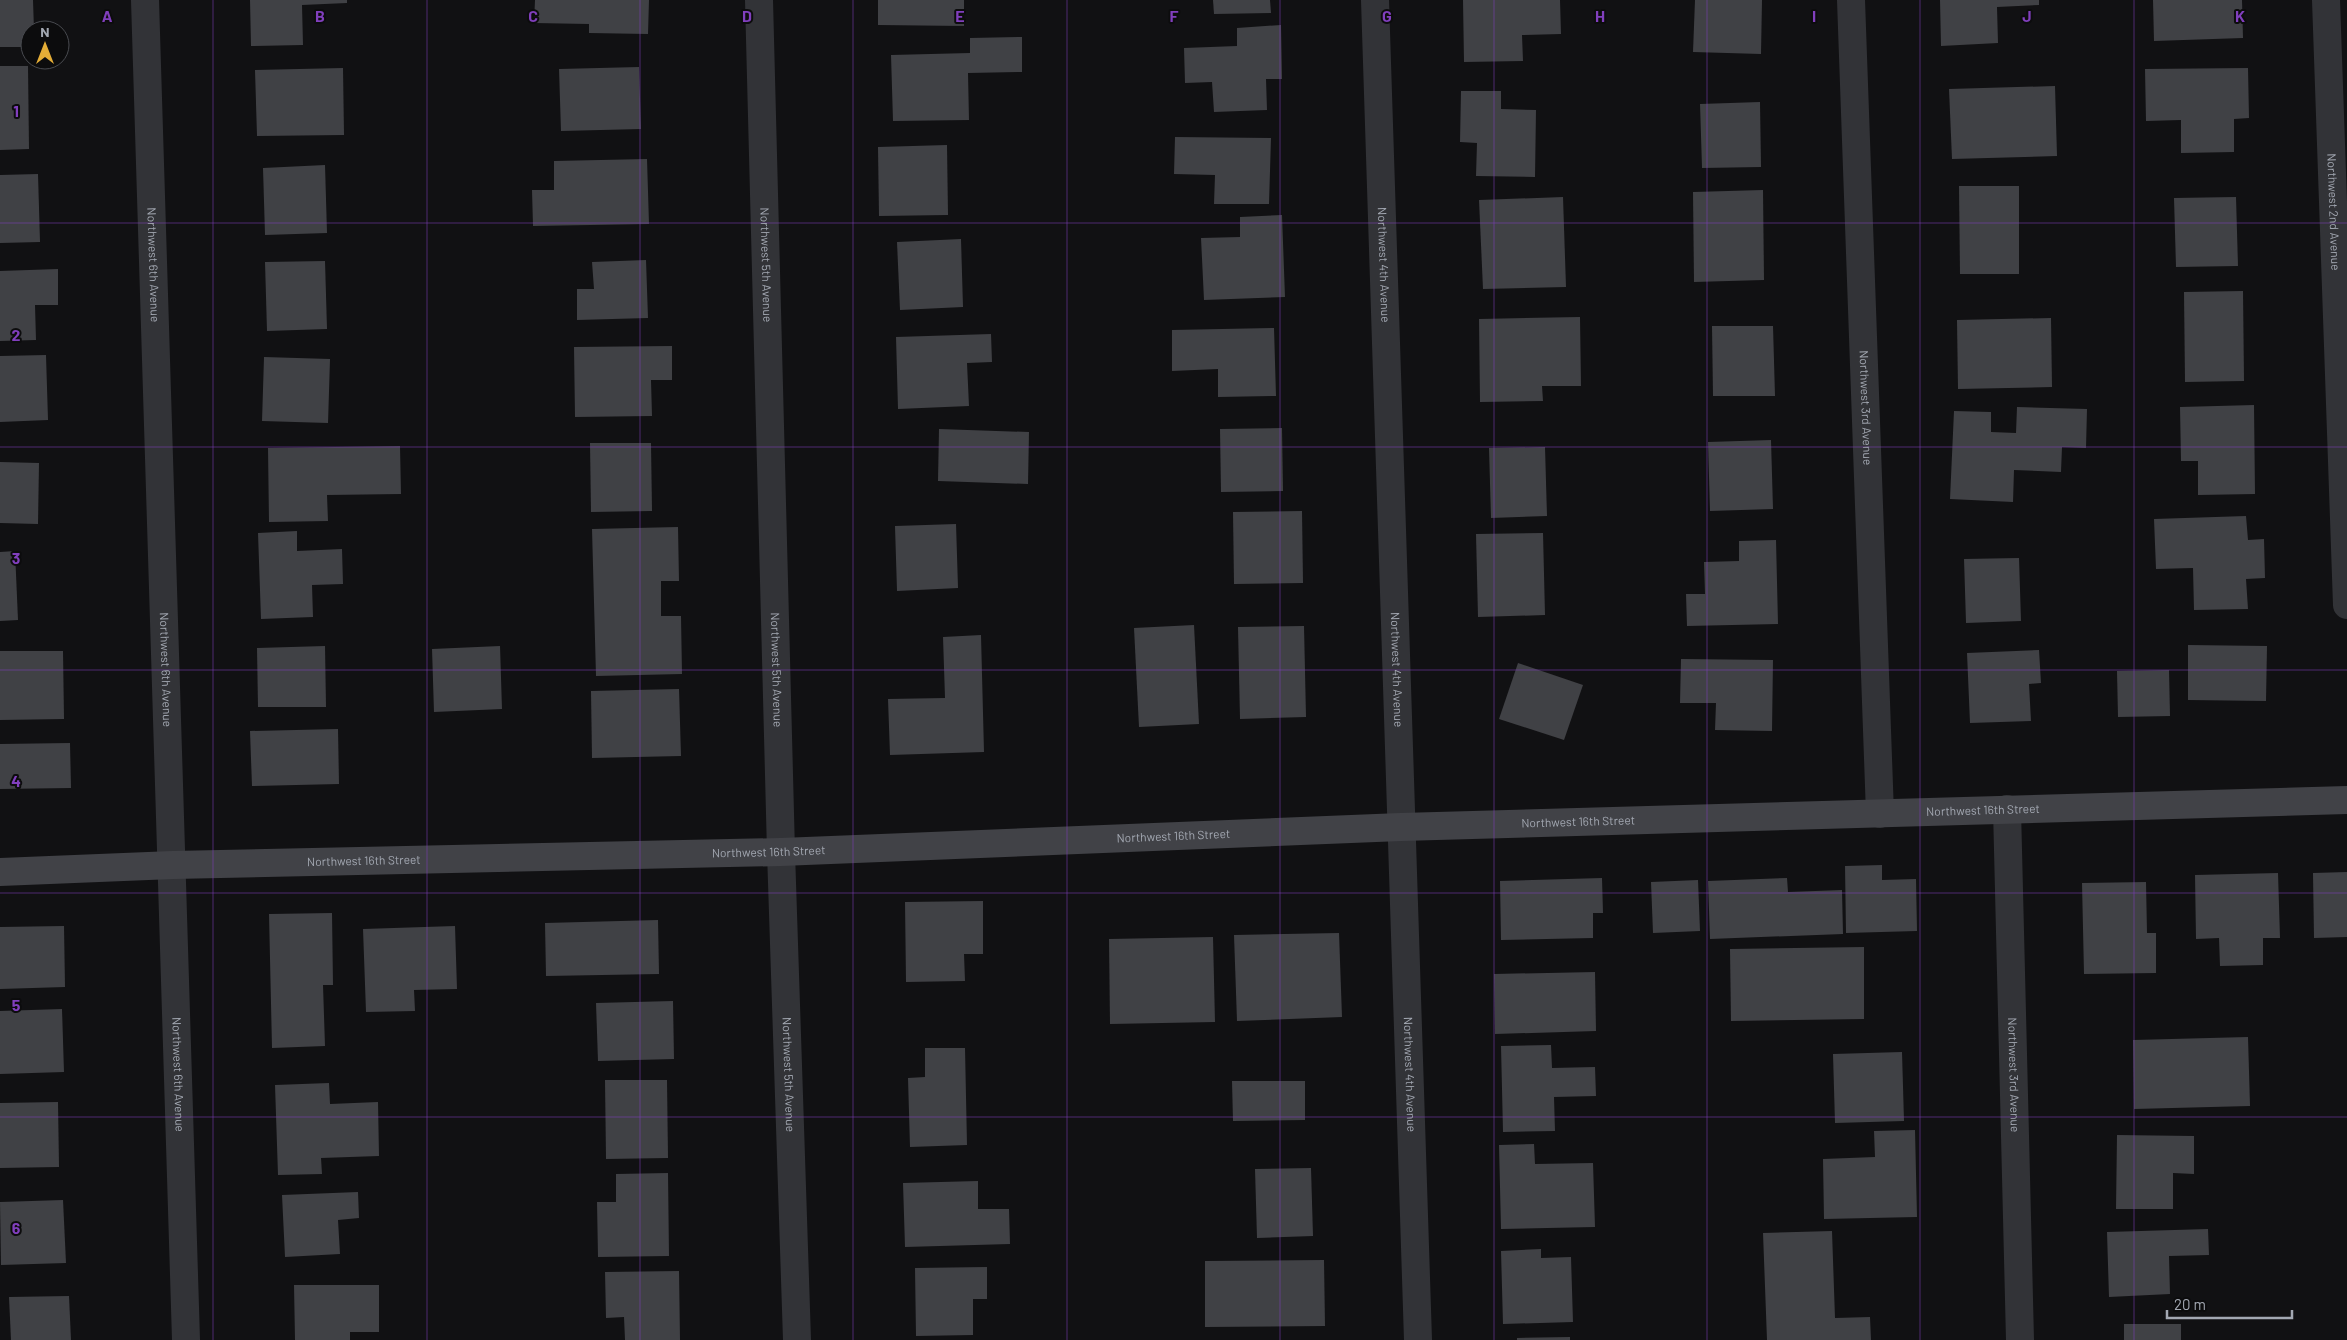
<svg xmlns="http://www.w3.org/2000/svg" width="2347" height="1340" font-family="Barlow,sans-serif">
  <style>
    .building { fill: #404145 }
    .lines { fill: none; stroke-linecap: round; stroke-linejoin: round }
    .street { stroke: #323337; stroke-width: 28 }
    .secondary { stroke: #414247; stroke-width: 28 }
    .grid { fill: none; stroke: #813fbd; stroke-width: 1; stroke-opacity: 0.55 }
    .labels { text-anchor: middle; stroke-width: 4; stroke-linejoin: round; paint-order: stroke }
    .street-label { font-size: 12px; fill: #a3a8b2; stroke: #0c0c0d }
    .grid-label { font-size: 16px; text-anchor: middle; font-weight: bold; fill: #813fbd; stroke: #0c0c0d; stroke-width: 4; stroke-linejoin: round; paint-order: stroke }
  </style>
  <rect width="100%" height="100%" fill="#111113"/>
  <g class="building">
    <polygon points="0,0 33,0 34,30 30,30 30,47 0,47"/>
    <polygon points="250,0 347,0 347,3 302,5 303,45 251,46"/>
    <polygon points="535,0 649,0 648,34 589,33 589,24 534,23"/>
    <polygon points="878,0 964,0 964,26 878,25"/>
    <polygon points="1213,0 1270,0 1271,13 1214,14"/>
    <polygon points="1463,0 1560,0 1561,34 1522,35 1523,61 1464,62"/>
    <polygon points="1695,0 1762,0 1761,54 1693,52"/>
    <polygon points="1940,0 2039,0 2039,5 1997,7 1998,43 1941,46"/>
    <polygon points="2153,0 2242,0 2243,38 2154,41"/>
    <polygon points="1281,25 1282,79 1266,79 1267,110 1214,112 1212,82 1185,83 1184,48 1237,46 1237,28"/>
    <polygon points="1022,37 1022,72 968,73 969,120 893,121 891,55 970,53 970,38"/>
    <polygon points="0,66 28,66 29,149 0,150"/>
    <polygon points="639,67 641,129 561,131 559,69"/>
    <polygon points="343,68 344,135 257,136 255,70"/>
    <polygon points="2248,68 2249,118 2234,119 2234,152 2181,153 2181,120 2146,121 2145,69"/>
    <polygon points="2055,86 2057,156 1952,159 1949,89"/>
    <polygon points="1461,91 1501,91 1501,109 1536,110 1535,177 1476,176 1477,143 1460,142"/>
    <polygon points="1760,102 1761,167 1702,168 1700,104"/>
    <polygon points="1175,137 1271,138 1269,204 1214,204 1215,175 1174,174"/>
    <polygon points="947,145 948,215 879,216 878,147"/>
    <polygon points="647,159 649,224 533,226 532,190 554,190 554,161"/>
    <polygon points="325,165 327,233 265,235 263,168"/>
    <polygon points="38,174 40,242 0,243 0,175"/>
    <polygon points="1959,186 2019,186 2019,274 1960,274"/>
    <polygon points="1763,190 1764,280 1694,282 1693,192"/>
    <polygon points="1563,197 1566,287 1483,289 1479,200"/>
    <polygon points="2236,197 2238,266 2176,267 2174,198"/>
    <polygon points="1282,215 1285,297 1204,300 1201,238 1240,237 1240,217"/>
    <polygon points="961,239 963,307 900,310 897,242"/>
    <polygon points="646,260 648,318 577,320 577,289 594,289 592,262"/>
    <polygon points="325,261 327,329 267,331 265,262"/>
    <polygon points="58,269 58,305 35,305 36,340 0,341 0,271"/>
    <polygon points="2243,291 2244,381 2185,382 2184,292"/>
    <polygon points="1580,317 1581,386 1542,386 1543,401 1480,402 1479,319"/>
    <polygon points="2051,318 2052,387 1958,389 1957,320"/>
    <polygon points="1712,326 1773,326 1775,396 1713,396"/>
    <polygon points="1274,328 1276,396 1218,397 1218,369 1172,371 1172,330"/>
    <polygon points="991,334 992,362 967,363 969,406 898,409 896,337"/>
    <polygon points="672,346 672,380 651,380 652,416 575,417 574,347"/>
    <polygon points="46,355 48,420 0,422 0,356"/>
    <polygon points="264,357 330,359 328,423 262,421"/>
    <polygon points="2254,405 2255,494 2198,495 2198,461 2181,461 2180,407"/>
    <polygon points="2017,407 2087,409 2086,448 2062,447 2061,472 2014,470 2013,502 1950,499 1954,411 1991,412 1991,432 2016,433"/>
    <polygon points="1282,428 1283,491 1221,492 1220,429"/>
    <polygon points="939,429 1029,432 1028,484 938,481"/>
    <polygon points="1771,440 1773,509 1710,511 1708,442"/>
    <polygon points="590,443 651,443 652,511 591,512"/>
    <polygon points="400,446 401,494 327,495 328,521 269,522 268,448"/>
    <polygon points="1545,447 1547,516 1491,518 1489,448"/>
    <polygon points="0,462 39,463 38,524 0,523"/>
    <polygon points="1302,511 1303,583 1234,584 1233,512"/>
    <polygon points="2246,516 2248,540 2264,539 2265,578 2246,579 2248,609 2194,610 2193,568 2156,569 2154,519"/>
    <polygon points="956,524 958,588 897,591 895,526"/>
    <polygon points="678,527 679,581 661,581 661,616 681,616 682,674 596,676 592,529"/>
    <polygon points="297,531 297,551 342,549 343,584 312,585 313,617 261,619 258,533"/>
    <polygon points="1543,533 1545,615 1478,617 1476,534"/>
    <polygon points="1776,540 1778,624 1687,626 1686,594 1705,594 1704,562 1739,561 1739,541"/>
    <polygon points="15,551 18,620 0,621 0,552"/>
    <polygon points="2019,558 2021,621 1966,623 1964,559"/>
    <polygon points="1194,625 1199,724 1139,727 1134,628"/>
    <polygon points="1304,626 1306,717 1240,719 1238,627"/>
    <polygon points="981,635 984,752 890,755 888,699 945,698 943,637"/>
    <polygon points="2188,645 2267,646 2266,701 2188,700"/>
    <polygon points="325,646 326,707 258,707 257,648"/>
    <polygon points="500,646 502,709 434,712 432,649"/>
    <polygon points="2039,650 2041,683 2029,684 2031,721 1970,723 1967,653"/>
    <polygon points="0,651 63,651 64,719 0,720"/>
    <polygon points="1681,659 1773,660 1772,731 1715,730 1716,703 1680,703"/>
    <polygon points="1518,663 1583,685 1564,740 1499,719"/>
    <polygon points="2169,670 2170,716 2118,717 2117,671"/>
    <polygon points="679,689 681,756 592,758 591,691"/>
    <polygon points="338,729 339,784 252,786 250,731"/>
    <polygon points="70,743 71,788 0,789 0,744"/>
    <polygon points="1882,865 1882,880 1916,879 1917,931 1846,933 1845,866"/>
    <polygon points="2347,872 2347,937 2314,938 2313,873"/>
    <polygon points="2278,873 2280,938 2263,938 2263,965 2220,966 2219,938 2196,939 2195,875"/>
    <polygon points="1602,878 1603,913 1593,913 1593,938 1501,940 1500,881"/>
    <polygon points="1787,878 1788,892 1842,890 1843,934 1710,939 1708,881"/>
    <polygon points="1698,880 1700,931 1653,933 1651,882"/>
    <polygon points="2146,882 2147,933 2156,933 2156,973 2084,974 2082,883"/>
    <polygon points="983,901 983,954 964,954 965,981 906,982 905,902"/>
    <polygon points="332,913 333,985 323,985 325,1046 272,1048 269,914"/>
    <polygon points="658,920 659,974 546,976 545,923"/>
    <polygon points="64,926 65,987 0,989 0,927"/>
    <polygon points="455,926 457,989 414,990 415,1011 366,1012 363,929"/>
    <polygon points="1339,933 1342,1017 1237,1021 1234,935"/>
    <polygon points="1213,937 1215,1022 1110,1024 1109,939"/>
    <polygon points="1864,947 1864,1019 1731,1021 1730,949"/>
    <polygon points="1595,972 1596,1031 1495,1034 1494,974"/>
    <polygon points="673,1001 674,1059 598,1061 596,1003"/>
    <polygon points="62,1009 64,1072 0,1074 0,1011"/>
    <polygon points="2248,1037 2250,1106 2134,1109 2133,1040"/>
    <polygon points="1551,1045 1552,1068 1595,1067 1596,1096 1554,1097 1555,1131 1503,1132 1501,1046"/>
    <polygon points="925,1048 965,1048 967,1145 910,1147 908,1078 925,1077"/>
    <polygon points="1902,1052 1904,1121 1835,1123 1833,1054"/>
    <polygon points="605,1080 667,1080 668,1158 606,1159"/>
    <polygon points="1232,1081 1305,1081 1305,1120 1233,1121"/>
    <polygon points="329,1083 330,1104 378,1102 379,1156 321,1158 322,1174 278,1175 275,1085"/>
    <polygon points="58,1102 59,1167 0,1168 0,1103"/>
    <polygon points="1915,1130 1917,1217 1824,1219 1823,1159 1875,1157 1874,1131"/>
    <polygon points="2117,1135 2194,1136 2194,1174 2173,1173 2173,1209 2116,1209"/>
    <polygon points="1534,1144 1535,1164 1593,1163 1595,1227 1501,1229 1499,1145"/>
    <polygon points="1311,1168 1313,1236 1257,1238 1255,1169"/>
    <polygon points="668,1173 669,1256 598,1257 597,1202 616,1202 616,1174"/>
    <polygon points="978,1181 978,1209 1009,1209 1010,1244 905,1247 903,1183"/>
    <polygon points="358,1192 359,1218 338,1220 340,1254 285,1257 282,1195"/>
    <polygon points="63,1200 66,1263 1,1265 0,1202"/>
    <polygon points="2208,1229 2209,1255 2169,1256 2170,1294 2109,1297 2107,1232"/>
    <polygon points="1832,1231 1835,1318 1870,1317 1871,1340 1767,1340 1763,1233"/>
    <polygon points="1541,1249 1541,1258 1571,1257 1573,1322 1503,1324 1501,1251"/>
    <polygon points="1324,1260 1325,1326 1205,1327 1205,1261"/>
    <polygon points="987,1267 987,1299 973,1299 973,1335 916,1336 915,1268"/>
    <polygon points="679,1271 680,1340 625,1340 624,1317 606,1318 605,1272"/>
    <polygon points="294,1285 379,1285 379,1332 350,1332 350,1340 295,1340"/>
    <polygon points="69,1296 71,1340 11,1340 9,1297"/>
    <rect x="2124" y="1324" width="57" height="16"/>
    <polygon points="1570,1337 1570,1340 1517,1340 1517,1338"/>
  </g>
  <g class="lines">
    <g class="street">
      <path id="s1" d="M145,0l41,1340"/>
      <path id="s2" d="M759,0l22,852 16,488"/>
      <path id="s3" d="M1375,0l43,1340"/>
      <path id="s4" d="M1851,0l29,814"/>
      <path id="s5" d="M2326,0l21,605"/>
      <path id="s6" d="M2007,809l13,531"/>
    </g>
    <path class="secondary" id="s7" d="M0,872l173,-7 608,-13 620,-25 946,-27"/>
  </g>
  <path class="grid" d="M213,0v1340M427,0v1340M640,0v1340M853,0v1340M1067,0v1340M1280,0v1340M1494,0v1340M1707,0v1340M1920,0v1340M2134,0v1340M0,223h2347M0,447h2347M0,670h2347M0,893h2347M0,1117h2347"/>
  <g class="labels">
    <g class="street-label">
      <text dy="4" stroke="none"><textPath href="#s5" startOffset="212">Northwest 2nd Avenue</textPath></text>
      <text dy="4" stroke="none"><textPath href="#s1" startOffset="265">Northwest 6th Avenue</textPath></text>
      <text dy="4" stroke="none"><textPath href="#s2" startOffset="265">Northwest 5th Avenue</textPath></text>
      <text dy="4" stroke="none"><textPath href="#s3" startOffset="265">Northwest 4th Avenue</textPath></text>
      <text dy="4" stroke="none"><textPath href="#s4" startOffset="408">Northwest 3rd Avenue</textPath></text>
      <text dy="4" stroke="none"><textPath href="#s1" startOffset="670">Northwest 6th Avenue</textPath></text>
      <text dy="4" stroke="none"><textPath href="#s2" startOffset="670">Northwest 5th Avenue</textPath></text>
      <text dy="4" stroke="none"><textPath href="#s3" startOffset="670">Northwest 4th Avenue</textPath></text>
      <text dy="4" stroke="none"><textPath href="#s7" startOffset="1984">Northwest 16th Street</textPath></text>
      <text dy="4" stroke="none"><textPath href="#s7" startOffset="1579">Northwest 16th Street</textPath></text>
      <text dy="4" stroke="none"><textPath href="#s7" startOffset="1174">Northwest 16th Street</textPath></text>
      <text dy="4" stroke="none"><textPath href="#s7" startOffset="769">Northwest 16th Street</textPath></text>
      <text dy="4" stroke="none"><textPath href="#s7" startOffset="364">Northwest 16th Street</textPath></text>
      <text dy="4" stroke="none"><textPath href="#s1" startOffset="1075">Northwest 6th Avenue</textPath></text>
      <text dy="4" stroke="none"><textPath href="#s2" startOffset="1075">Northwest 5th Avenue</textPath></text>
      <text dy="4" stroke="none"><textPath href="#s3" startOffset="1075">Northwest 4th Avenue</textPath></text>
      <text dy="4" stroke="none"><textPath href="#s6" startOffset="266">Northwest 3rd Avenue</textPath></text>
    </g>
  </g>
  <g class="grid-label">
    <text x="107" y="22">A</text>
    <text x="320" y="22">B</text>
    <text x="533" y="22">C</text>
    <text x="747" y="22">D</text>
    <text x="960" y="22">E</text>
    <text x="1174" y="22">F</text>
    <text x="1387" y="22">G</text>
    <text x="1600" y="22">H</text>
    <text x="1814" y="22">I</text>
    <text x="2027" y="22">J</text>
    <text x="2240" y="22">K</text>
    <text x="16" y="117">1</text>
    <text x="16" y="341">2</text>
    <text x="16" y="564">3</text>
    <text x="16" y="787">4</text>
    <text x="16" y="1011">5</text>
    <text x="16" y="1234">6</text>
  </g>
  <g transform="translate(45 45)"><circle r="24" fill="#0c0c0d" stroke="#484a4f"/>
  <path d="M0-4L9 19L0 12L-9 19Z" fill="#e4ad37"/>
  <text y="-8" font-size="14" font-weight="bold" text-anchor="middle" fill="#a3a8b2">N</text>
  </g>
  <path d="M2167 1310v8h125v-8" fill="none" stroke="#a3a8b2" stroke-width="2.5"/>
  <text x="2174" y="1310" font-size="15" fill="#a3a8b2" stroke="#0c0c0d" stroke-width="4" paint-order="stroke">20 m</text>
</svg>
